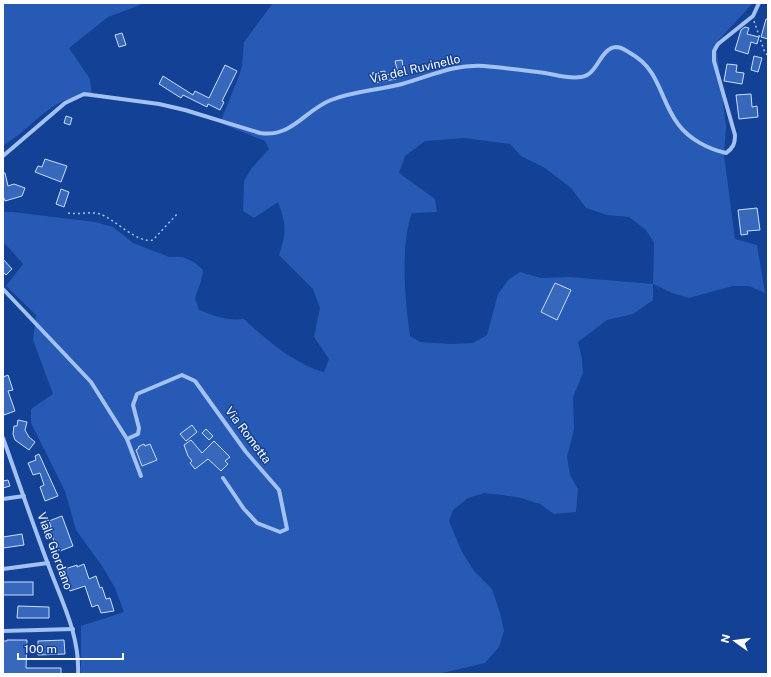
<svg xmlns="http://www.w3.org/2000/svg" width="771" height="677" font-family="'Public Sans',sans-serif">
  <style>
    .green { fill: #265ab4; fill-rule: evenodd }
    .building { fill: #3768bc; stroke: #cbddfd }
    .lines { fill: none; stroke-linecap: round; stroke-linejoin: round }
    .path { stroke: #a3c1f2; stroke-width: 1.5; stroke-dasharray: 2 3; stroke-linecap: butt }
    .minor { stroke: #a3c1f2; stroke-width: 4 }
    .labels { text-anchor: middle; stroke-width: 3; stroke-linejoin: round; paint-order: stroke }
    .street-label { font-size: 12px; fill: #fff; stroke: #134195 }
  </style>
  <rect width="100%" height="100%" fill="#134195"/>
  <g class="green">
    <path d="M3,3h137v2l-32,12 -39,31 21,31 2,18c-30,-2 -43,12 -64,30 -8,7 -17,13 -25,19z"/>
    <path d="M273,3h480l-37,40 10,84 -2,28 11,84 22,6 8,48 -16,-7h-16l-44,12 -17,-5 -19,-9v16l-20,14 -26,6 -29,22 4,17 1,14 -10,24 1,32 -7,28 3,18 8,14 -2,23 -22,2 -14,-10 -19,-6 -18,-3 -19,-2 -16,5 -15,12 -4,11 13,31 12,19 18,18 8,24 4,18 -5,16 -14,16 -47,11h-357v-48l43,-14 -9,-24 -13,-22 -26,-36 -11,-39 -34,-68v-14l22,-15 -20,-54 3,-25 -30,-29 17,-22 -14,-16 -6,-6v-30h10l82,10 18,5 20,16 36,14h13l12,5 9,8 -2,11 -6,17 4,12c16,6 28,11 45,9 21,20 52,46 80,53l5,-13 -15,-22 6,-29 -7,-19 -34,-34c8,-23 7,-31 -1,-53l-24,16 -11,-7 1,-30 7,-12 18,-20 -4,-8 -45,-18 19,-47 3,-11 2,-23zM464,138l46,6 11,12 24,12 26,20 15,20 21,7 22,2 17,13 8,13 -1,41 -83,-7 -29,1 -21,-6 -11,7 -11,15 -11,41 -14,8 -22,1 -31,-2 -10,-6c-5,-36 -10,-90 2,-123l25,-1 -2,-13 -36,-26 6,-17 20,-15z"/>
  </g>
  <g class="building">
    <polygon points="766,19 768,19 768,39 761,37"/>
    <polygon points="745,27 749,28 747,34 759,37 757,44 751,42 748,54 735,50 741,30"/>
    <polygon points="122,33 126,45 119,47 115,35"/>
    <polygon points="754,56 762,58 758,72 751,70"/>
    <polygon points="402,60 404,72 398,73 395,61"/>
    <polygon points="727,64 737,65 736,72 744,73 742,84 724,81"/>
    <polygon points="225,65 237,71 222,101 224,102 220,110 208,104 207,107 183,95 181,98 159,84 163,76 193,95 195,91 209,98"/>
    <polygon points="385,71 385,75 395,73 396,79 374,83 372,73"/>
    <polygon points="751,94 752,107 757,106 758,117 739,119 736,95"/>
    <polygon points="66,116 72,118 70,125 64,123"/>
    <polygon points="45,159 67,166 61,182 35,172 38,166 42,167"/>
    <polygon points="3,173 5,173 8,186 14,184 25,188 22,196 5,201 3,196"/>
    <polygon points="61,189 69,192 64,207 56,204"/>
    <polygon points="757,208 760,230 747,231 748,234 741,235 738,210"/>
    <polygon points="3,259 12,269 6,275 3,272"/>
    <polygon points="555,283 571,290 557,320 541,312"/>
    <polygon points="8,375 13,390 8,391 15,411 4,415 3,411 3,377"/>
    <polygon points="18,420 27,422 25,430 29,437 35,442 29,450 15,440 13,434 14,426 17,426"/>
    <polygon points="192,425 197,432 186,441 180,434"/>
    <polygon points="206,429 213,436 209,440 202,433"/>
    <polygon points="191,440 202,453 214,441 230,457 225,461 228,464 221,471 208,459 195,469 190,463 192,461 188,456 184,445"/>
    <polygon points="144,444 145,446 150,444 157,460 142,466 136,450 139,448 138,447"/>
    <polygon points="39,454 58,496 45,501 40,487 44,485 40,473 33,475 28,463 36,460 35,456"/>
    <polygon points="8,480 10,486 3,488 3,481"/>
    <polygon points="62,516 73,546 60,551 57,544 55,544 49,528 51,527 49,521"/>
    <polygon points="22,534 24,545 3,548 3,537"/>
    <polygon points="84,564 89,579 96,576 100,588 102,587 106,599 110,598 114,611 101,613 98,605 92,607 85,586 70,591 62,570 77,565 77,567"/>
    <rect x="3" y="582" width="30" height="13"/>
    <polygon points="18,606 49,607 49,618 17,618"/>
    <polygon points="7,640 27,640 26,668 61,668 61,674 3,674 3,641 7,641"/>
    <polygon points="64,640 65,654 38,655 38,641"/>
  </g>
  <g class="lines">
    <g class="path">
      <polyline points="754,21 765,53 768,55"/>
      <path d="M68,213c11,2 22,-2 32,1 15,5 37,30 53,26l25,-27"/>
    </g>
    <g class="minor">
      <path d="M3,156l62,-53 19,-9 75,10 26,6 75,23c32,5 45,-23 71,-33 23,-9 48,-10 71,-16 29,-8 51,-20 82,-18 20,2 41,4 61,7 12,2 23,6 36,4 17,-2 19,-29 35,-30 6,0 9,3 14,6 31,17 29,46 48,71 11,15 30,25 48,29 7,-5 9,-9 9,-18l-21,-74v-10l4,-7 35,-28 6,-13"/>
      <polyline points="3,289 91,382 127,439 141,476"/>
      <path d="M3,438c15,42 29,84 45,126 13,36 32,71 30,110"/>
      <polyline points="127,439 138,434 139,428 133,405 137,394 182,375 195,381 246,452 279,490 287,529 280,532 257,523 244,509 223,478"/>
      <polyline points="3,499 24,496"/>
      <polyline points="3,569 48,563"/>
      <polyline points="3,631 73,629"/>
    </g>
  </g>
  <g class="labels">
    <g class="street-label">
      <text transform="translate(415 69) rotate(-13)" y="4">Via del Ruvinello</text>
      <text transform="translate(248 435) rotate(53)" y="4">Via Rometta</text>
      <text transform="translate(55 551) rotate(70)" y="4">Viale Giordano</text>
    </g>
  </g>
  <rect width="771" height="677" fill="none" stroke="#ffffff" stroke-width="8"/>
  <g transform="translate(735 641) rotate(284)" stroke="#134195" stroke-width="3" paint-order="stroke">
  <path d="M0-3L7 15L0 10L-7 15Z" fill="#ffffff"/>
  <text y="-6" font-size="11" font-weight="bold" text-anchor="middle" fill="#ffffff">N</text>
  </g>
  <path d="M18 653v6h105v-6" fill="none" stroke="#ffffff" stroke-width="2"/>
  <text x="24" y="653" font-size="12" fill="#ffffff" stroke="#134195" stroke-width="3" paint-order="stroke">100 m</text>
</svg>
